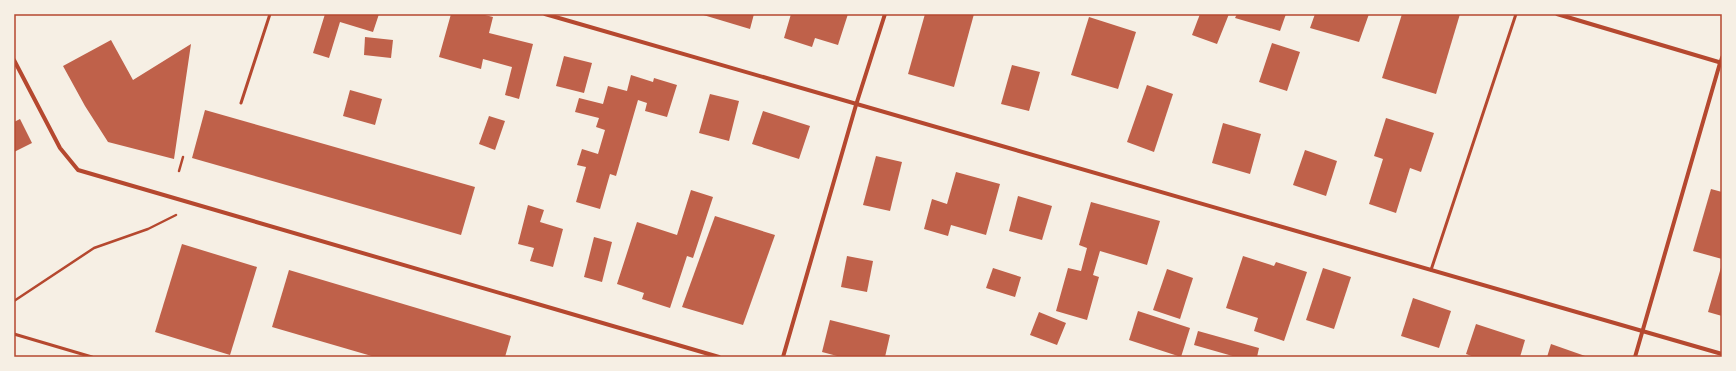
<svg xmlns="http://www.w3.org/2000/svg" width="1736" height="371" font-family="Montserrat,sans-serif">
  <style>
    .building { fill: #bf614a }
    .lines { fill: none; stroke-linecap: round; stroke-linejoin: round }
    .path { stroke: #b5482f; stroke-width: 2.5 }
    .service { stroke: #b5482f; stroke-width: 3 }
    .pedestrian { stroke: #b5482f; stroke-width: 3.5 }
    .minor { stroke: #b5482f; stroke-width: 4 }
    .neatline { fill: none; stroke: #b5482f; stroke-width: 1.5 }
  </style>
  <rect width="100%" height="100%" fill="#f6efe4"/>
  <g class="building">
    <polygon points="325,14 379,14 373,32 340,22 329,58 313,53"/>
    <polygon points="451,14 481,14 493,17 489,33 533,44 519,99 505,95 512,67 483,59 481,69 439,57"/>
    <polygon points="700,14 754,14 750,29"/>
    <polygon points="791,14 848,14 838,45 815,38 812,47 784,38"/>
    <polygon points="925,14 974,14 954,87 908,74"/>
    <polygon points="1200,14 1229,14 1217,44 1192,35"/>
    <polygon points="1237,14 1286,14 1280,31 1235,18"/>
    <polygon points="1315,14 1369,14 1359,42 1310,28"/>
    <polygon points="1402,14 1460,14 1436,94 1382,78"/>
    <polygon points="1089,17 1136,32 1118,89 1071,75"/>
    <polygon points="365,37 393,40 391,58 364,55"/>
    <polygon points="111,40 133,80 191,44 174,159 108,142 85,106 63,66"/>
    <polygon points="1272,43 1300,52 1287,91 1259,82"/>
    <polygon points="564,56 592,63 584,93 556,86"/>
    <polygon points="1012,65 1040,72 1029,111 1001,104"/>
    <polygon points="631,75 653,82 654,78 677,85 667,117 645,111 647,103 638,100 616,176 610,174 600,209 576,202 586,167 577,165 582,149 598,154 605,130 596,127 599,118 575,112 579,98 603,104 608,86 627,91"/>
    <polygon points="1147,85 1173,94 1154,152 1127,142"/>
    <polygon points="350,90 382,99 375,125 343,116"/>
    <polygon points="710,94 739,101 729,141 699,133"/>
    <polygon points="205,110 475,187 461,235 192,158"/>
    <polygon points="763,111 810,126 799,159 752,144"/>
    <polygon points="489,116 505,121 495,150 479,144"/>
    <polygon points="1386,118 1434,133 1421,172 1410,168 1396,213 1369,204 1383,159 1374,156"/>
    <polygon points="20,119 32,143 14,152 14,122"/>
    <polygon points="1223,123 1261,134 1250,174 1212,163"/>
    <polygon points="1305,150 1337,161 1326,196 1293,185"/>
    <polygon points="876,156 902,162 890,211 863,205"/>
    <polygon points="956,172 1000,184 986,235 951,225 948,236 924,229 932,199 947,204"/>
    <polygon points="1711,189 1722,192 1722,259 1693,251"/>
    <polygon points="691,190 713,197 693,258 687,256 670,308 642,299 644,293 617,284 637,222 677,235"/>
    <polygon points="1018,196 1052,206 1042,240 1009,231"/>
    <polygon points="1091,202 1160,221 1147,265 1100,251 1093,275 1099,277 1087,320 1056,311 1068,268 1081,271 1087,248 1079,245"/>
    <polygon points="528,205 544,210 540,222 563,229 553,267 530,261 534,248 518,244"/>
    <polygon points="715,216 775,235 743,325 682,307"/>
    <polygon points="594,237 612,242 602,282 584,277"/>
    <polygon points="182,244 257,267 230,355 155,332"/>
    <polygon points="847,256 873,261 867,292 841,287"/>
    <polygon points="1243,256 1274,266 1276,262 1307,272 1284,341 1254,331 1258,318 1226,308"/>
    <polygon points="1722,264 1722,316 1708,312"/>
    <polygon points="993,268 1021,277 1015,297 986,288"/>
    <polygon points="1323,268 1351,277 1334,329 1306,320"/>
    <polygon points="1167,269 1193,278 1180,319 1153,310"/>
    <polygon points="289,270 511,336 505,357 375,357 272,327"/>
    <polygon points="1413,298 1451,311 1439,348 1401,336"/>
    <polygon points="1138,311 1190,328 1181,357 1129,340"/>
    <polygon points="1039,312 1066,323 1057,345 1030,335"/>
    <polygon points="830,320 890,335 885,357 841,357 822,352"/>
    <polygon points="1476,324 1525,340 1520,357 1474,357 1466,354"/>
    <polygon points="1198,331 1259,348 1257,357 1236,357 1194,345"/>
    <polygon points="1551,344 1588,357 1547,357"/>
  </g>
  <g class="lines">
    <g class="path">
      <polyline points="179,171 183,157"/>
      <polyline points="14,301 94,248 148,229 176,215"/>
    </g>
    <g class="service">
      <polyline points="241,103 270,14"/>
      <polyline points="1431,270 1516,14"/>
      <polyline points="14,334 92,357"/>
    </g>
    <polyline class="pedestrian" points="1720,63 1722,57"/>
    <g class="minor">
      <polyline points="545,14 1722,354"/>
      <polyline points="1557,14 1722,63"/>
      <polyline points="14,60 60,148 78,170 719,357"/>
      <polyline points="783,357 856,105 885,14"/>
      <polyline points="1635,357 1720,63"/>
    </g>
  </g>
  <rect width="1736" height="371" fill="none" stroke="#f6efe4" stroke-width="30"/>
  <rect x="15" y="15" width="1706" height="341" class="neatline"/>
</svg>
